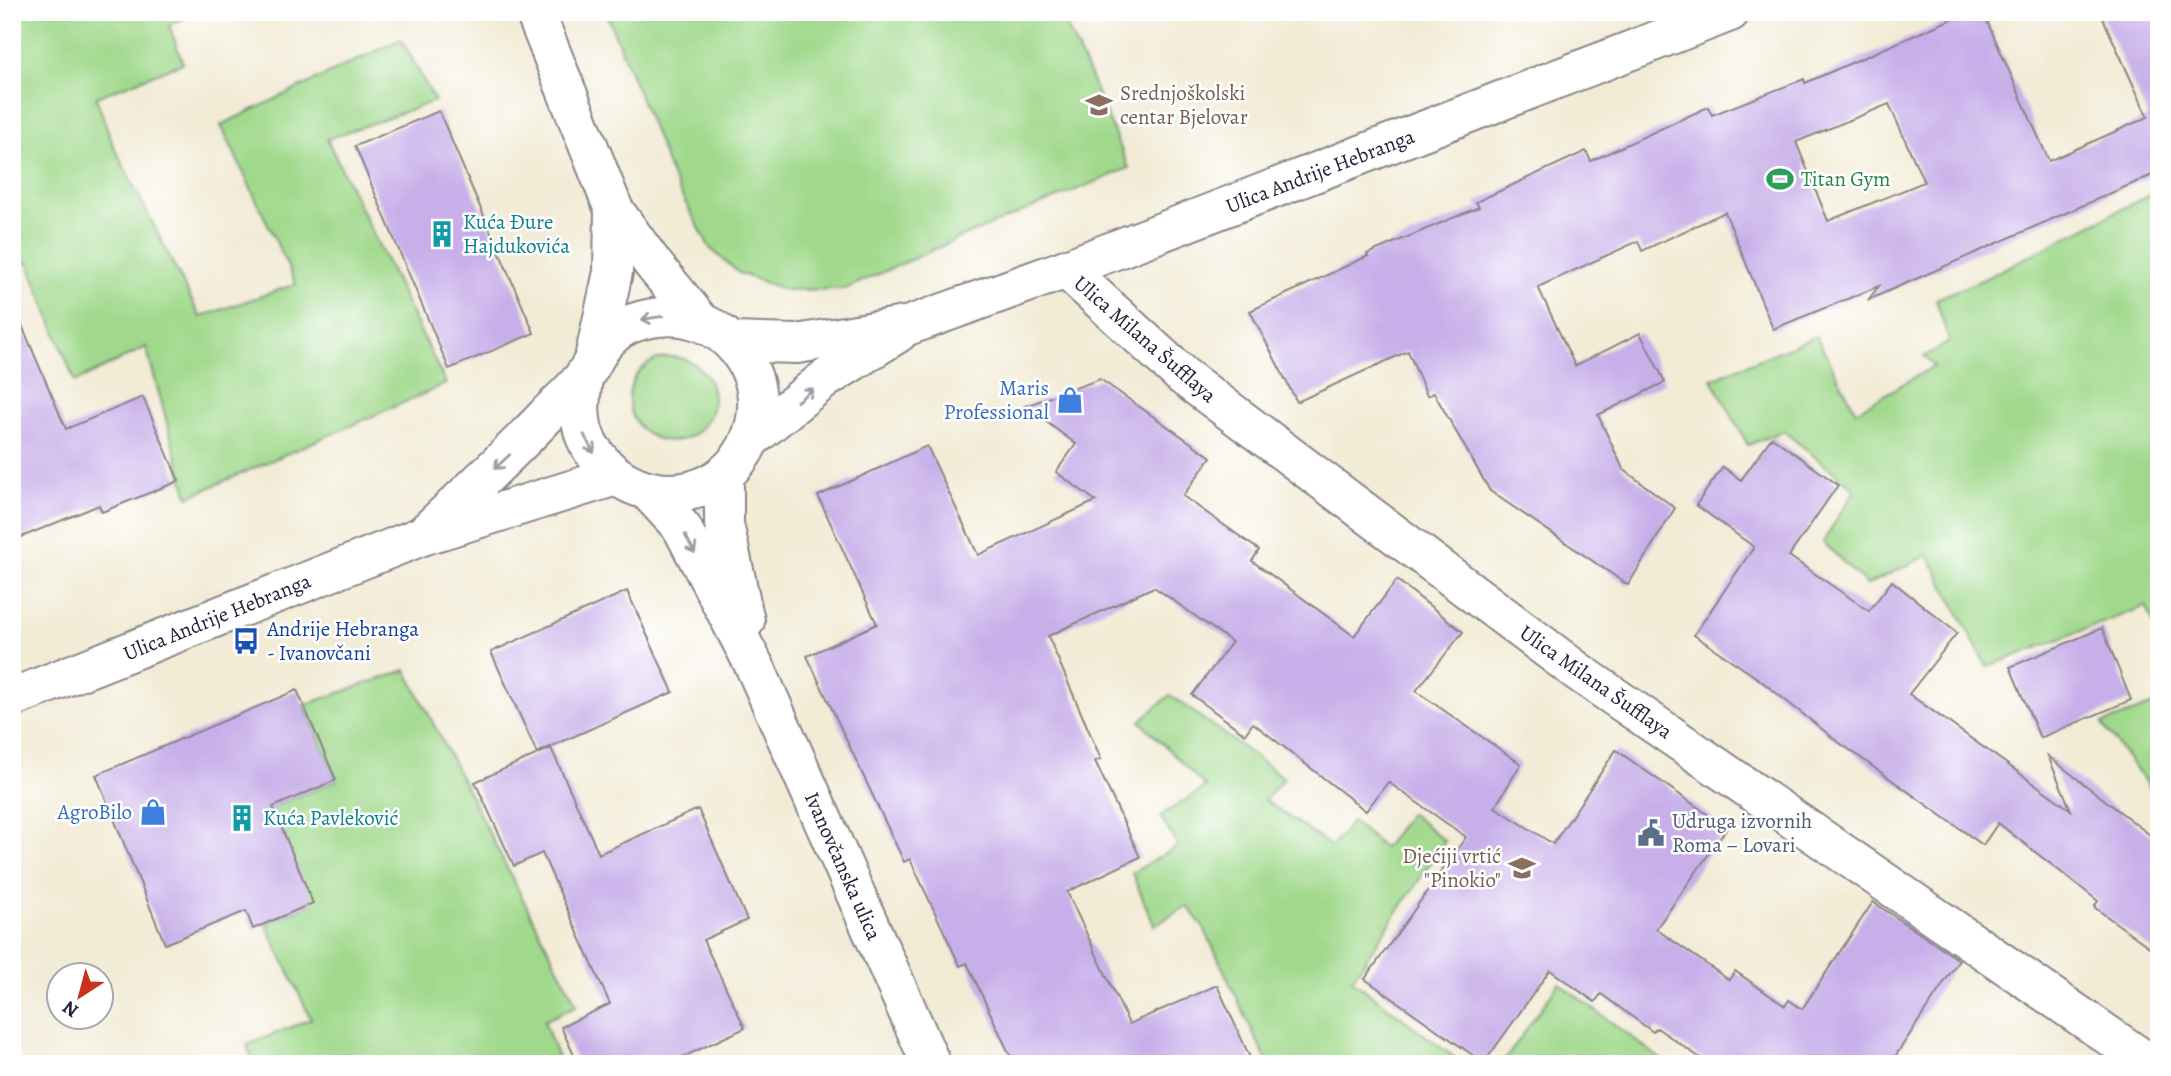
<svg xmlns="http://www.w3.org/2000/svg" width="2171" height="1076" font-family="Alegreya,serif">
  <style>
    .green { fill: #a0d98c; stroke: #617e64; stroke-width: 2 }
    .building { fill: #c8afe9; fill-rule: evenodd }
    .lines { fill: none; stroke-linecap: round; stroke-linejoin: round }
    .minor-casing { stroke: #8a8688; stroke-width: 42 }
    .major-casing { stroke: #8a8688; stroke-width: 42 }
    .minor { stroke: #fff; stroke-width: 38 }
    .major { stroke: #fff; stroke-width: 38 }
    .oneway { stroke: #9c9ca7 }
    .labels { text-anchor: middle; stroke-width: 5; stroke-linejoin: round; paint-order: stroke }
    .education-label { font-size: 21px; fill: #785e54; stroke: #fff; text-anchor: start }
    .street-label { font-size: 21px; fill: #22223b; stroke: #fff }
    .leisure-label { font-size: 21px; fill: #27864d; stroke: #fff; text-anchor: start }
    .culture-label { font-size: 21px; fill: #0d838f; stroke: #fff; text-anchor: start }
    .shop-label { font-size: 21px; fill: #366cbe; stroke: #fff; text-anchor: end }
    .transit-label { font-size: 21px; fill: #164399; stroke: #fff; text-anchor: start }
    .service-label { font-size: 21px; fill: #4e5e75; stroke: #fff; text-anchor: start }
  </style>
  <rect width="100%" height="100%" fill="#fff"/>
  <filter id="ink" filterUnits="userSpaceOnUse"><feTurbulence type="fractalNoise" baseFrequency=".0143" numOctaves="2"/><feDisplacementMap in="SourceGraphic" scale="14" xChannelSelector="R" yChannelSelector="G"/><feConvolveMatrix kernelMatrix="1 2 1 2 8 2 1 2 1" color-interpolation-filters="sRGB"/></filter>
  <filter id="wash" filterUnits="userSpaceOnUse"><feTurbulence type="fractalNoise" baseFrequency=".00686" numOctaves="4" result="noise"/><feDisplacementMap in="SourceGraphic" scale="28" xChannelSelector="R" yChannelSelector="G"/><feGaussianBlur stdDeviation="1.57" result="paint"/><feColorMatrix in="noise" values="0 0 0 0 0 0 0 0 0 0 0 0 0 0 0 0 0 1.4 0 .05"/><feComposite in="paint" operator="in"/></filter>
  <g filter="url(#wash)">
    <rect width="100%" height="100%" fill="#f2ebd5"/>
    <g class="green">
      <polygon points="12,12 196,12 169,25 183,63 96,97 113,145 200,317 296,284 221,125 401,39 435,101 327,139 446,384 188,497 146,347 75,382 28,262 12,270"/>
      <polygon points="606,12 1060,12 1090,76 1129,168 962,237 845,289 786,290 739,273 710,248 674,181"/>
      <polygon points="2159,190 2159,635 2146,606 1987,667 1928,555 1867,585 1823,542 1855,490 1784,431 1748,445 1712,379 1816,336 1856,411 1934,366 1924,357 1949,342 1936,299 1984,279"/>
      <circle cx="671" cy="399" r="42"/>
      <polygon points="406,670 577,1005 544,1021 560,1064 254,1064 247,1045 311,1019 266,924 312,903 272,807 336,780 304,705"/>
      <polygon points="1170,695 1284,778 1265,800 1332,847 1352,821 1384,848 1410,813 1445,841 1352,980 1463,1064 1268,1064 1204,928 1187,906 1154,925 1132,873 1178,846 1160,816 1206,787 1140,721"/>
      <polygon points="2159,703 2159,786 2151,789 2102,724"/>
      <polygon points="1559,983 1667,1064 1502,1064"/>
    </g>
    <g id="blocks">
      <g class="building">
        <path d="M1968,12h15l66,149 99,-44 -48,-105h59v160l-291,128 11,-14 -106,43 -48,-117 -83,39 -4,-10 -100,46 37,79 65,-33 25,49 -67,33 25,54 52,39 -47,77 -138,-94 -56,-98 -7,3 -19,-45 -111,51 -47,-91 118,-55 -1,-2 112,-47 -3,-5 110,-51 5,10 117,-54 4,8 92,-36 1,4zM1889,104l35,78 -96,39 -32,-79z"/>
        <polygon points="439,111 534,333 449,369 355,146"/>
        <polygon points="12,302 66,429 143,397 179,481 102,512 99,505 12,541"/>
        <polygon points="1100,379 1211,457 1183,496 1259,550 1252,561 1354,636 1397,580 1463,632 1416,691 1521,764 1495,807 1553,844 1616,750 1727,828 1656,929 1729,980 1735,971 1785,1006 1789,1000 1802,1009 1873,902 1959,960 1890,1064 1709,1064 1657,1028 1653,1032 1601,994 1595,1002 1550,970 1484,1063 1365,979 1466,837 1388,782 1366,811 1253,723 1245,734 1192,695 1232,642 1154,587 1048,636 1101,759 1095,761 1140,857 1067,892 1129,1024 1217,985 1253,1064 1014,1064 967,963 960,966 910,859 904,862 807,656 877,624 818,496 927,446 978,555 1096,501 1056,472 1076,444 1025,406"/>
        <polygon points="1772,437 1838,485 1789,556 1869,611 1892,581 1957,633 1909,694 2071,810 2048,756 2159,842 2159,954 2094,907 2098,901 1998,823 1983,845 1837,741 1760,680 1694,635 1754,547 1696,505 1723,467 1741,480"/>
        <polygon points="627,591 673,692 537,753 491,652"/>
        <polygon points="2102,628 2131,700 2040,738 2010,667"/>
        <polygon points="297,690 336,780 273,807 313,903 253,929 246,911 165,944 96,775"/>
        <polygon points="551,748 599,854 698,809 747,920 703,940 745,1028 668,1064 578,1064 561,1027 610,1004 542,853 514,866 475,782"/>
      </g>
    </g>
  </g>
  <g filter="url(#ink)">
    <use href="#blocks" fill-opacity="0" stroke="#8a8688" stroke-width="2"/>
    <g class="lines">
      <defs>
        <g id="minor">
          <polyline points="535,12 614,210 653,264 700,321"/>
          <polyline points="1066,269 1183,376 1577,671 2150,1064"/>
          <polyline points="595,354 613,272 614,210"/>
          <polyline points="724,474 724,524 745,621"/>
          <polyline points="648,491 682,528 755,667 931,1064"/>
        </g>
        <g id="major">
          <polyline points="732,342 797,344 910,325 1066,269 1730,12"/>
          <polyline points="752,438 825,379 898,333"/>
          <path d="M422,536c42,-39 83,-77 122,-118 12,-13 26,-25 37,-38 13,-16 15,-32 34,-47 12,-10 28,-14 44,-16 30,-4 60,9 79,33 16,21 23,47 17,74 -17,71 -99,91 -150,42 -9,-10 -19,-23 -22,-36 -5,-18 -2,-34 0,-52"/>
          <polyline points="12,698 422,536 616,476"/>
        </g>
      </defs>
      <use href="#minor" class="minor-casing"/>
      <use href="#major" class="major-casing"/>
      <use href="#minor" class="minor"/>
      <use href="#major" class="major"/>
    </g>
    <defs><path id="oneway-shaft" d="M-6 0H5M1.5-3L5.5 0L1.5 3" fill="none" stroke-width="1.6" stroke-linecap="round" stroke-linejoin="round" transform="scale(1.75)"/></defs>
    <g class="oneway">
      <use href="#oneway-shaft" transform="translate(652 318) rotate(171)"/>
      <use href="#oneway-shaft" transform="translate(805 395) rotate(-39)"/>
      <use href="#oneway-shaft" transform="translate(589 444) rotate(62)"/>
      <use href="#oneway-shaft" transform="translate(502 462) rotate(137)"/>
      <use href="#oneway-shaft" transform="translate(690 544) rotate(62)"/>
    </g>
  </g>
  <defs>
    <symbol id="school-bare" viewBox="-9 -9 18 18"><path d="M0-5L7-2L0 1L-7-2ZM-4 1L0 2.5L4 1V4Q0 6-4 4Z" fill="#8d6e63" stroke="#fff" stroke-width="2.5" paint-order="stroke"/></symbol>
    <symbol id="stadium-bare" viewBox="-9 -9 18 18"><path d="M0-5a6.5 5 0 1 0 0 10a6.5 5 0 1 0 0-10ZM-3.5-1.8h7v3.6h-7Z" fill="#2e9e5b" stroke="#fff" stroke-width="2.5" paint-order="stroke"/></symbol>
    <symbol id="building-bare" viewBox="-9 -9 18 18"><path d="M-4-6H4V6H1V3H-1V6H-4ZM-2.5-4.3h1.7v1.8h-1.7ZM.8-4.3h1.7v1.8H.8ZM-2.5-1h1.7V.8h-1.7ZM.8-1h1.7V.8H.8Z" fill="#0f9aa8" stroke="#fff" stroke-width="2.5" paint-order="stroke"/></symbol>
    <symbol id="shop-bare" viewBox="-9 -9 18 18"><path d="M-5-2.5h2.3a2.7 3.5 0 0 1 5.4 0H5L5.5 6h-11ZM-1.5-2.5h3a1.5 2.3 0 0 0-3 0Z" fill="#3f7fe0" stroke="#fff" stroke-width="2.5" paint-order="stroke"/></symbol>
    <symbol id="bus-bare" viewBox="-9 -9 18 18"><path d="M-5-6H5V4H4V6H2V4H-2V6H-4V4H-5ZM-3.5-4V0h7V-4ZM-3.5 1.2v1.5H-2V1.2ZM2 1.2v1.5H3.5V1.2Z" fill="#1a4fb4" stroke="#fff" stroke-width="2.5" paint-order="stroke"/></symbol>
    <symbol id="civic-bare" viewBox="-9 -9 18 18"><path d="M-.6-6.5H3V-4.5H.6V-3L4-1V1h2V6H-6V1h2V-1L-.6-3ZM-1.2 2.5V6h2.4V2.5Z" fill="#5c6f8a" stroke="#fff" stroke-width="2.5" paint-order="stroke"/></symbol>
  </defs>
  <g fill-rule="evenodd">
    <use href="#school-bare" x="1080" y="86" width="38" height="38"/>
    <use href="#stadium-bare" x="1761" y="160" width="38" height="38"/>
    <use href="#building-bare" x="423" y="215" width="38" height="38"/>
    <use href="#shop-bare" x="1051" y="381" width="38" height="38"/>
    <use href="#bus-bare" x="227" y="622" width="38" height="38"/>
    <use href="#shop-bare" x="134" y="793" width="38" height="38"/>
    <use href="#building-bare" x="223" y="799" width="38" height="38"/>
    <use href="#civic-bare" x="1632" y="814" width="38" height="38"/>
    <use href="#school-bare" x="1503" y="849" width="38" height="38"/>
  </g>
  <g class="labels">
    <g class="education-label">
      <text x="1120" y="100">Srednjoškolski<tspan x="1120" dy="24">centar Bjelovar</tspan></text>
      <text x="1501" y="863" text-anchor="end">Djećiji vrtić<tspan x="1501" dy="24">"Pinokio"</tspan></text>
    </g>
    <g class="street-label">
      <text transform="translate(1320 171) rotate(-21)" y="7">Ulica Andrije Hebranga</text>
      <text transform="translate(1145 339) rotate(41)" y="7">Ulica Milana Šufflaya</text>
      <text transform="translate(217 617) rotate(-22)" y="7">Ulica Andrije Hebranga</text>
      <text transform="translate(1596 682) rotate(35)" y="7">Ulica Milana Šufflaya</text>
      <text transform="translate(843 866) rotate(66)" y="7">Ivanovčanska ulica</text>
    </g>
    <g class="leisure-label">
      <text x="1801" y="186">Titan Gym</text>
    </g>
    <g class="culture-label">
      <text x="463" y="229">Kuća Đure<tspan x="463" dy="24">Hajdukovića</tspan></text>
      <text x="263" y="825">Kuća Pavleković</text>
    </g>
    <g class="shop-label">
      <text x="1049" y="395">Maris<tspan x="1049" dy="24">Professional</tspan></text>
      <text x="132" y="819">AgroBilo</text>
    </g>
    <g class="transit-label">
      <text x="267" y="636">Andrije Hebranga<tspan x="267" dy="24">- Ivanovčani</tspan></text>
    </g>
    <g class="service-label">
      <text x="1672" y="828">Udruga izvornih<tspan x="1672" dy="24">Roma – Lovari</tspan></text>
    </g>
  </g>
  <rect width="2171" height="1076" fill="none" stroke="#fff" stroke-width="42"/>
  <g transform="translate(80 996) rotate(216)"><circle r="33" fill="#ffffff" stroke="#a7a7b1" stroke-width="2"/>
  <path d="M0-5L12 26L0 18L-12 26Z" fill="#c8321e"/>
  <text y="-10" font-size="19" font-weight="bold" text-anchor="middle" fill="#22223b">N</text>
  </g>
</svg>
